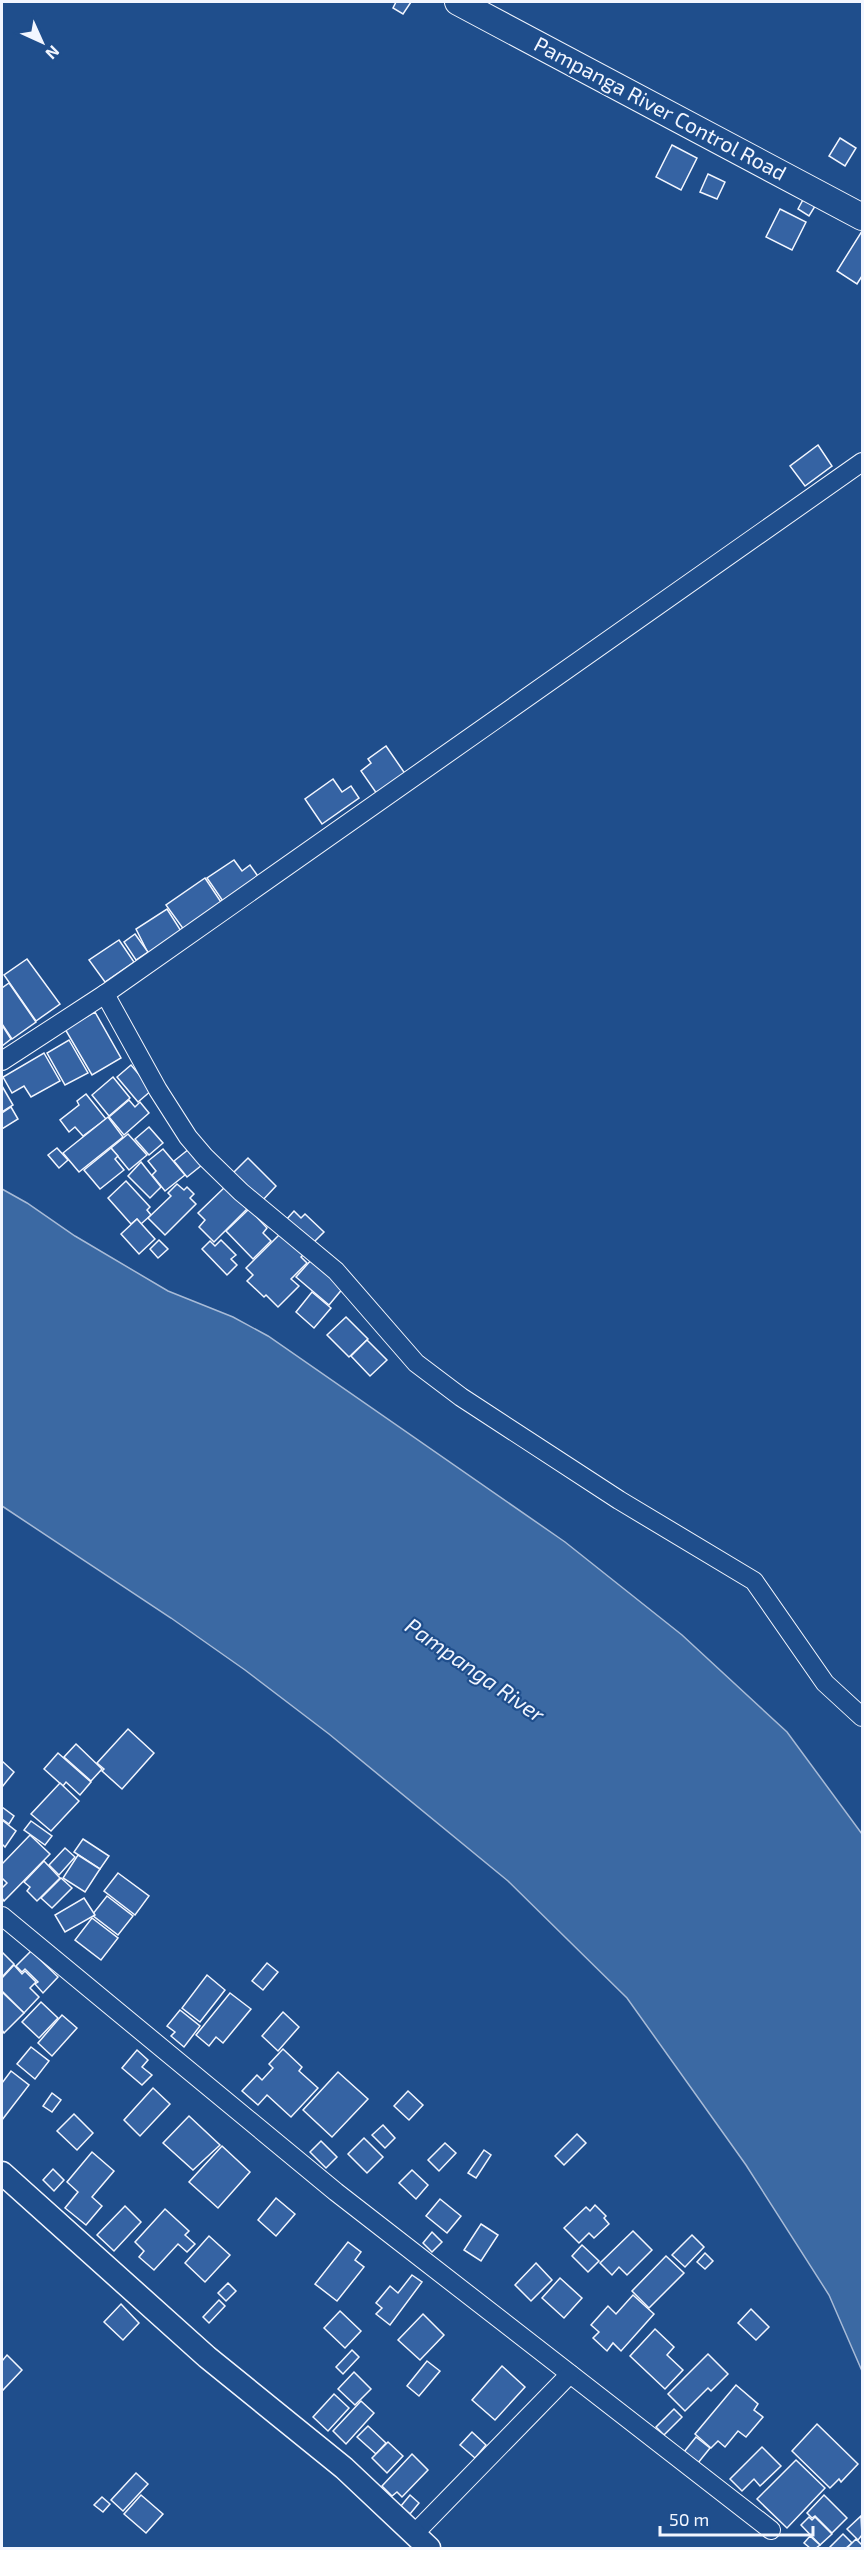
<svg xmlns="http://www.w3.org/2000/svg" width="864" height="2550" font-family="'Exo 2',sans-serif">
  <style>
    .water { fill: #3b69a3; stroke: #a8bbd7; stroke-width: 1.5 }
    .building { fill: #3563a3; stroke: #f2f6ff; stroke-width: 1.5 }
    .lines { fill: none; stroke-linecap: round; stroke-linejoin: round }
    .minor-casing { stroke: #f2f6ff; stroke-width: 20 }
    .tertiary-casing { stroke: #f2f6ff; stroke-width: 25 }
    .secondary-casing { stroke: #f2f6ff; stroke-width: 28 }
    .minor { stroke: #1f4e8c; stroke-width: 18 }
    .tertiary { stroke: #1f4e8c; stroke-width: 22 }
    .secondary { stroke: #1f4e8c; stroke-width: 26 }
    .labels { text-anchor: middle; stroke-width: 4.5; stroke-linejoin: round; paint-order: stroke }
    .street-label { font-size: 21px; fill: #f2f6ff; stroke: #1f4e8c }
    .water-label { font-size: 22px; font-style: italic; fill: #f2f6ff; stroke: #1f4e8c }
  </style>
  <rect width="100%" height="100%" fill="#1f4e8c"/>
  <polygon class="water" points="2,1189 27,1203 75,1236 168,1291 233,1317 268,1336 565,1542 682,1635 787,1732 862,1834 862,2371 829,2295 746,2165 627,1998 508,1881 329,1734 245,1670 171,1618 2,1506"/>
  <g class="building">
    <polygon points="396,2 411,2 403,14 393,8"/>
    <polygon points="840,138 856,148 845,166 829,156"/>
    <polygon points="672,145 697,158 681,190 656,177"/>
    <polygon points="708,174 725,182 717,199 700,192"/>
    <polygon points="805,196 817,203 809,216 798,209"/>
    <polygon points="780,209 806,222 792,250 766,237"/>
    <polygon points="862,231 862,276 857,284 837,271"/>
    <polygon points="818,445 832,466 805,486 790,466"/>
    <polygon points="386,746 406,775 377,794 361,771 371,763 368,759"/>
    <polygon points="333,779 342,792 351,786 359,798 322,824 305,799"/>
    <polygon points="234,860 242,871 250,865 262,882 227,907 207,878"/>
    <polygon points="205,878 225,908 187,934 166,905"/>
    <polygon points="167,909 181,931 148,953 136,929"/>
    <polygon points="135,934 148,952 136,960 124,942"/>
    <polygon points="119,940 134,962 105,982 89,960"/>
    <polygon points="27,959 60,1004 36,1021 4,975"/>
    <polygon points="9,983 36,1022 12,1039 2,1024 2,988"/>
    <polygon points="95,1012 121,1058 92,1075 65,1029"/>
    <polygon points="2,1025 11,1039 2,1046"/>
    <polygon points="69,1040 88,1073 65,1085 47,1053"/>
    <polygon points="44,1053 60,1081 31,1097 24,1086 12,1093 3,1077"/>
    <polygon points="131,1065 152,1090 138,1102 117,1077"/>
    <polygon points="113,1077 130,1098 109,1116 92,1095"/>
    <polygon points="2,1086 13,1105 2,1112"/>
    <polygon points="86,1094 106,1119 83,1136 75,1127 69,1132 60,1120 79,1105 77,1101"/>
    <polygon points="129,1100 135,1107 140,1102 149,1113 124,1135 109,1117"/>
    <polygon points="11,1107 18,1119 2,1129 2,1113"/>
    <polygon points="108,1117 123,1137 79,1172 63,1153"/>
    <polygon points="149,1127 163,1143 149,1155 135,1139"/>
    <polygon points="128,1134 147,1155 129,1170 111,1148"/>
    <polygon points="57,1148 68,1160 59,1168 48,1155"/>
    <polygon points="111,1148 118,1156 115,1159 124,1170 100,1189 84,1170"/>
    <polygon points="163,1149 185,1175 165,1191 152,1175 156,1171 148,1161"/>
    <polygon points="189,1149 202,1165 187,1177 174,1161"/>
    <polygon points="248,1158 276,1186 261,1202 232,1174"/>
    <polygon points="141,1162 161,1187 150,1198 128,1176"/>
    <polygon points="126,1181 150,1207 147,1210 151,1215 141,1224 137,1219 131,1224 108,1198"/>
    <polygon points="177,1184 184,1190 187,1187 194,1194 190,1198 196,1204 165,1235 148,1218 171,1196 168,1193"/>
    <polygon points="226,1186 247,1209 214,1242 199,1227 205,1220 198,1213"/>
    <polygon points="249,1209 267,1228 263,1233 271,1241 253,1259 226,1231"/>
    <polygon points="294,1211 301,1218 305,1214 324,1232 312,1244 286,1220"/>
    <polygon points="137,1219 155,1239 139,1254 121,1234"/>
    <polygon points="283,1231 305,1253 301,1257 307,1263 291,1279 299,1286 278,1307 266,1295 264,1297 247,1281 253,1275 246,1268"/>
    <polygon points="159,1240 168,1249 158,1258 150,1249"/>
    <polygon points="221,1240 236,1255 231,1259 237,1265 227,1275 202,1249 210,1241 215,1246"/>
    <polygon points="312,1259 344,1287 329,1305 296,1277"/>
    <polygon points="312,1292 331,1308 314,1328 296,1312"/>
    <polygon points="346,1317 368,1339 349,1357 327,1335"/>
    <polygon points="367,1340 387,1360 370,1376 351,1356"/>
    <polygon points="128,1729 154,1753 122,1789 102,1771 104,1769 97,1763"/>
    <polygon points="76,1744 102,1769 91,1781 64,1757"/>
    <polygon points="58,1753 91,1782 80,1795 66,1782 63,1786 44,1769"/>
    <polygon points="2,1761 14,1772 2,1787"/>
    <polygon points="60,1783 79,1801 51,1831 31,1814"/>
    <polygon points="2,1807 14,1816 9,1824 2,1819"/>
    <polygon points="2,1820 16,1831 5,1847 2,1844"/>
    <polygon points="31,1821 52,1836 45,1845 24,1830"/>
    <polygon points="30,1835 50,1854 4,1901 2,1898 2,1888 7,1883 2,1878 2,1864"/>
    <polygon points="83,1839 109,1856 100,1869 74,1852"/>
    <polygon points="65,1848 75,1857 59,1875 49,1865"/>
    <polygon points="78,1855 100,1869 85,1892 63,1878"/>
    <polygon points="44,1861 60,1878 37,1901 27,1891 30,1887 24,1882"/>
    <polygon points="118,1873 149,1896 135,1915 104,1891"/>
    <polygon points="61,1878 72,1888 52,1908 41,1898"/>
    <polygon points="107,1896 133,1916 118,1935 92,1915"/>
    <polygon points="84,1898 95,1915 65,1932 55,1915"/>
    <polygon points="92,1918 118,1938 101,1960 75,1940"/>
    <polygon points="31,1951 58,1977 43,1993 35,1984 38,1982 25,1969 22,1972 16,1966"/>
    <polygon points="2,1952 14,1964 2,1977"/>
    <polygon points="267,1963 278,1972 263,1990 252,1981"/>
    <polygon points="14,1965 22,1974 25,1971 36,1982 30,1988 39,1997 24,2013 2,1991 2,1978"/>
    <polygon points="207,1975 225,1990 200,2022 182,2008"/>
    <polygon points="2,1992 24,2013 4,2033 2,2030"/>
    <polygon points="230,1993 251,2009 223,2043 216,2037 209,2046 196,2035"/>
    <polygon points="41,2002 58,2018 39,2038 22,2022"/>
    <polygon points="180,2010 200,2026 184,2047 171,2036 175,2032 167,2026"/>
    <polygon points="283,2012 299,2027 278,2051 262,2036"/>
    <polygon points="62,2015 77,2028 52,2056 38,2043"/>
    <polygon points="31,2047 49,2061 35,2079 17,2064"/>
    <polygon points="283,2049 302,2067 299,2071 318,2088 291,2117 267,2095 258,2105 242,2091 257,2075 262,2080 273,2068 269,2064"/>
    <polygon points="137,2050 148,2060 142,2067 152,2075 142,2085 122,2068"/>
    <polygon points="11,2071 29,2085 2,2120 2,2083"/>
    <polygon points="338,2072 368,2099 332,2137 303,2110"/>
    <polygon points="153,2088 170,2104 140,2136 124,2120"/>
    <polygon points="408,2091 423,2105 409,2120 394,2106"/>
    <polygon points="52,2093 61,2100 52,2112 43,2106"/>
    <polygon points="74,2114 93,2133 77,2150 57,2131"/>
    <polygon points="189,2116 220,2145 193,2170 163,2143"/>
    <polygon points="383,2125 395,2138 385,2148 372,2135"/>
    <polygon points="577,2134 586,2143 564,2165 555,2156"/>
    <polygon points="364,2138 383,2157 367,2173 348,2154"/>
    <polygon points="321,2141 337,2157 326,2168 310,2152"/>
    <polygon points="445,2143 456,2153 439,2171 428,2160"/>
    <polygon points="222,2146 250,2172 218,2208 189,2182"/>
    <polygon points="484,2150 491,2155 476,2178 468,2173"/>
    <polygon points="92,2152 114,2171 92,2197 102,2206 86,2225 65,2208 78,2192 67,2182"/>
    <polygon points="53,2169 64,2180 54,2191 43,2180"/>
    <polygon points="412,2170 428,2185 416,2199 399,2183"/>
    <polygon points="276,2198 295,2214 276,2236 258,2220"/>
    <polygon points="440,2199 461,2216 447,2233 426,2216"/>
    <polygon points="595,2205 606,2216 604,2218 609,2224 594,2238 589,2233 579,2243 564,2228 586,2207 590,2211"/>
    <polygon points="125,2206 141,2222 114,2251 97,2235"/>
    <polygon points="165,2209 189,2231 185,2235 195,2244 187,2252 178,2244 154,2270 139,2257 144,2251 135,2242"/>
    <polygon points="481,2224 498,2235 481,2261 464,2250"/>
    <polygon points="633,2231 652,2250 627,2275 619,2267 612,2275 600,2263"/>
    <polygon points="432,2232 442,2242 432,2252 423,2243"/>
    <polygon points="692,2235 704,2247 685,2267 672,2255"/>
    <polygon points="209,2236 230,2255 205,2282 185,2263"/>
    <polygon points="348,2242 361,2252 355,2260 364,2267 337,2301 315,2284"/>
    <polygon points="582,2245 599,2261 588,2272 572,2256"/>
    <polygon points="705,2253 713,2261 705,2269 697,2262"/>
    <polygon points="666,2256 684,2273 649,2308 632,2291"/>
    <polygon points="536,2263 552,2280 531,2301 515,2285"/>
    <polygon points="412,2275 422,2282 390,2325 376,2314 382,2308 376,2303 390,2286 398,2293"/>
    <polygon points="560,2278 582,2298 564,2318 542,2298"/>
    <polygon points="228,2283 236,2291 226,2301 218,2293"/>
    <polygon points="633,2295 654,2314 621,2351 613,2343 607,2351 593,2338 599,2332 591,2325 608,2306 616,2314"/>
    <polygon points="219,2300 225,2306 209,2323 203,2317"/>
    <polygon points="121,2304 139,2323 123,2340 104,2322"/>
    <polygon points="751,2309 769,2327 756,2340 738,2323"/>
    <polygon points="340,2311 361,2331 345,2348 324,2328"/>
    <polygon points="423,2314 444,2335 420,2360 398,2340"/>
    <polygon points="655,2329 674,2347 667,2355 683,2370 665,2389 630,2356"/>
    <polygon points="352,2350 359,2357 343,2374 336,2367"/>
    <polygon points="708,2354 728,2374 711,2391 708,2388 685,2411 668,2394"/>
    <polygon points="7,2355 22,2370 2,2391 2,2361"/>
    <polygon points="427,2361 440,2371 419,2396 407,2386"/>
    <polygon points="502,2366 525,2387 495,2420 472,2400"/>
    <polygon points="354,2372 371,2389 355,2405 338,2389"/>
    <polygon points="736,2385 758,2404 754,2410 763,2417 746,2437 738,2431 725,2447 718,2441 711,2448 695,2434"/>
    <polygon points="334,2394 349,2408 328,2431 313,2417"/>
    <polygon points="361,2401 374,2413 346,2444 333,2431"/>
    <polygon points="674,2409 682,2417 664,2435 656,2427"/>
    <polygon points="817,2424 858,2464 841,2482 839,2479 830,2488 792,2451"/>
    <polygon points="368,2426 386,2443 376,2454 357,2437"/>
    <polygon points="472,2432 486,2445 475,2458 460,2445"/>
    <polygon points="696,2437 710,2448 698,2463 684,2452"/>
    <polygon points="388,2442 403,2456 387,2473 372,2458"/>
    <polygon points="762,2447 781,2466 760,2486 754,2479 742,2491 730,2479"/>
    <polygon points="412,2454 428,2470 402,2497 397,2492 392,2496 382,2486"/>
    <polygon points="796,2460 825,2488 787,2528 757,2499"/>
    <polygon points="136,2473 148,2484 123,2511 111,2500"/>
    <polygon points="141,2495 163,2514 146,2533 124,2514"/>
    <polygon points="410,2495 419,2503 410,2514 401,2506"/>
    <polygon points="824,2495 847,2518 832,2533 815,2516 812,2518 807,2513"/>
    <polygon points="102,2497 110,2504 103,2512 94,2505"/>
    <polygon points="861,2516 862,2535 858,2540 847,2529"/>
    <polygon points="809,2517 812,2520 815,2517 832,2534 820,2545 801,2525"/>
    <polygon points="843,2534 852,2543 846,2548 829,2548"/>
    <polygon points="810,2536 820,2545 816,2548 810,2548 804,2543"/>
    <polygon points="856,2539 862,2545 862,2548 847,2548"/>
  </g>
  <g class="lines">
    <defs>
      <g id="minor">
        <polyline points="105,994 158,1090 188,1137 205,1157 241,1192 336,1271 416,1363 461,1397 619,1500 754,1581 825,1683 862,1717"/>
        <polyline points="2,1061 105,994 862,462"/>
        <polyline points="2,1916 336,2192 771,2530"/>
        <polyline points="414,2534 570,2374"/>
      </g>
      <polyline id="tertiary" points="2,2173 207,2357 344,2468 429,2548"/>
      <polyline id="secondary" points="458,2 862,217"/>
    </defs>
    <use href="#minor" class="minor-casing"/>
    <use href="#tertiary" class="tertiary-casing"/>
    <use href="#secondary" class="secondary-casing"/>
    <use href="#minor" class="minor"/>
    <use href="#tertiary" class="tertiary"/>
    <use href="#secondary" class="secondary"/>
  </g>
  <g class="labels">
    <g class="street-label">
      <text transform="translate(660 109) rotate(28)" y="7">Pampanga River Control Road</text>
    </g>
    <g class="water-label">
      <text transform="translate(475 1670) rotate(35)" y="8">Pampanga River</text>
    </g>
  </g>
  <rect width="864" height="2550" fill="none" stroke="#f2f6ff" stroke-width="6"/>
  <g transform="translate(42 42) rotate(135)" stroke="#1f4e8c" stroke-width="4.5" paint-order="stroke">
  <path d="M0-4.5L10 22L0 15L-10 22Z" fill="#f2f6ff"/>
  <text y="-9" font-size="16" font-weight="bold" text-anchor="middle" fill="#f2f6ff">N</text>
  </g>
  <path d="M660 2526v9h153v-9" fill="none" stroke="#f2f6ff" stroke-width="3"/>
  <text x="669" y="2526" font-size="18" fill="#f2f6ff" stroke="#1f4e8c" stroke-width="4.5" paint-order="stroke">50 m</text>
</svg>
